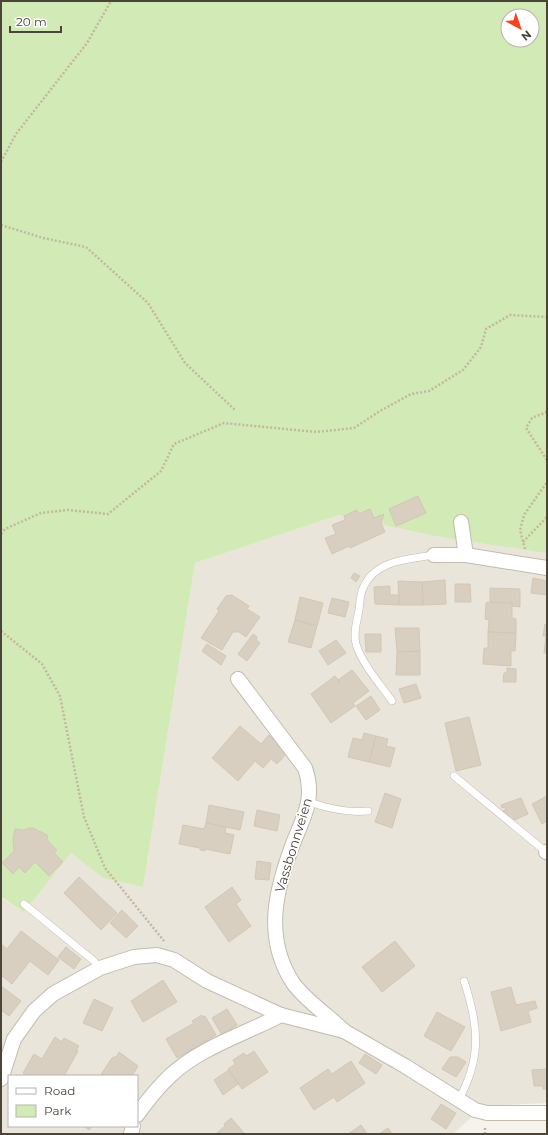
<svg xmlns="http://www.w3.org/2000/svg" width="548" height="1135" font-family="Montserrat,sans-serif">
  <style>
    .residential { fill: #eae5da; fill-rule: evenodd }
    .green { fill: #d2eab5; fill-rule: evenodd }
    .building { fill: #d8cfc1; stroke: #d3c7b4 }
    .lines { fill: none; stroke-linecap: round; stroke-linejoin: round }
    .service-casing { stroke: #c2bbae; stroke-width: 8 }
    .minor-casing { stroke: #c2bbae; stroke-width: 16 }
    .path { stroke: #c4b79f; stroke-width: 2.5; stroke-dasharray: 2 2; stroke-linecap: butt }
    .service { stroke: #fff; stroke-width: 7 }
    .minor { stroke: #fff; stroke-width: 14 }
    .labels { text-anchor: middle; stroke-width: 3.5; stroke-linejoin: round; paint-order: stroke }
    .street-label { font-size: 13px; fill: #4b4439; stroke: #fff }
  </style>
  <rect width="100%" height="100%" fill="#f6f3ec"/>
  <path class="residential" d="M339,515l208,35v553l-63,3 -31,28h-452v-236l23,14 47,-59 32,25 40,9 52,-324zM9,1076h128v50h-128z"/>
  <path class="green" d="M1,1h546v552l-112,-17 -96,-21 -144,48 -52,324 -40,-9 -32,-25 -47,59 -23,-15zM508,16h24v24h-24z"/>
  <g class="building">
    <polygon points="418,496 426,513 396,526 389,509"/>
    <polygon points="370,509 374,518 384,514 381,523 385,532 350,548 349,546 332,554 325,538 336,534 332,525 345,520 344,516 357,510 359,514"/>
    <polygon points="354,573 360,576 356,582 351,578"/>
    <polygon points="533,578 547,581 547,595 531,593"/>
    <polygon points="445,580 446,604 423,605 422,582"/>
    <polygon points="398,581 422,582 423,605 399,605"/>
    <polygon points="455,584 470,584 471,602 455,602"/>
    <polygon points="390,586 390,595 399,595 399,605 375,604 374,587"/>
    <polygon points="490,588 520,589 520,607 512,606 512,603 490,602"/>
    <polygon points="232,595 249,606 247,609 260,617 246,637 239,632 233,632 222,650 201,638 219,611 217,609 226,596"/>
    <polygon points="300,597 323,603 317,626 295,620"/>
    <polygon points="332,598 349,602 345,617 328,613"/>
    <polygon points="490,602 512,603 512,618 516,619 516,633 488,632 489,620 485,619 486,603"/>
    <polygon points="295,620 317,626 311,648 288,642"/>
    <polygon points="545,624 547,624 547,653 544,653 546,636 543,636"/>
    <polygon points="395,628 419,628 420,651 397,652"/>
    <polygon points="488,632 516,633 515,651 511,651 511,666 483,664 484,648 488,648"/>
    <polygon points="253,634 257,637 256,640 260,643 247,661 238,654"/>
    <polygon points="365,634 381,634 381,652 366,652"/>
    <polygon points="336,640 346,653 328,665 319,651"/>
    <polygon points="207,644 226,656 221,665 202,651"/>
    <polygon points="420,651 420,675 396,675 397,652"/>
    <polygon points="507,668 516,669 516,682 503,682 504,673 507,673"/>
    <polygon points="352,670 369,691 353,703 355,706 331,723 311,694 335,676 340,683 338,680"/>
    <polygon points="416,684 421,698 404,703 399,689"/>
    <polygon points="371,696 380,710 366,720 356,706"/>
    <polygon points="469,717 481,765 456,771 445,723"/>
    <polygon points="240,726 261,744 269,735 288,752 277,764 271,759 263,768 255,761 238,781 212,758"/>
    <polygon points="364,733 376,736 369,762 348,757 353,738 362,740"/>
    <polygon points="376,736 388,739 386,746 395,748 390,767 369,762"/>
    <polygon points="385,793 401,799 392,828 375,822"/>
    <polygon points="547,796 547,821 542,824 532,804"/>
    <polygon points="521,798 528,814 512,821 503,811 506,809 505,807 502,808 501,805"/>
    <polygon points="209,805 244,812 240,830 206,823"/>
    <polygon points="257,810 280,815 277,831 254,826"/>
    <polygon points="206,823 226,827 225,833 234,835 230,854 205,849 205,851 200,850 200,848 179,844 183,825 204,829"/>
    <polygon points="29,828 33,828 47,835 48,841 57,850 54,853 63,862 49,876 35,862 25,873 19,867 13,874 2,863 14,851 13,839 15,829 24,830"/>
    <polygon points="257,861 271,863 269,880 255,879"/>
    <polygon points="79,877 117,913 101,930 64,893"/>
    <polygon points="232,887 241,900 236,904 251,926 229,942 205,907"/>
    <polygon points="122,910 138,926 126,938 110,923"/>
    <polygon points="21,931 59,960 48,975 30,961 12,984 1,975 1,944 7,949"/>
    <polygon points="395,941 415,966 382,992 362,967"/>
    <polygon points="66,947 81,959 74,969 58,957"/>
    <polygon points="163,980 177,1002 143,1022 131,1001"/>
    <polygon points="1,986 21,1001 9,1016 1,1010"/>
    <polygon points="511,987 516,1005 535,1001 537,1008 528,1011 531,1022 501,1031 491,992"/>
    <polygon points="94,999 113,1008 102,1031 83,1023"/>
    <polygon points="227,1009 237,1025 222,1035 212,1018"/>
    <polygon points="437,1012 465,1027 451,1051 424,1036"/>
    <polygon points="202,1015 203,1017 205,1016 216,1035 177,1058 166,1039 194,1023 192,1021"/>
    <polygon points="55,1037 62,1042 64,1038 79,1046 76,1050 78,1051 64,1076 29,1076 23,1073 34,1054 42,1059"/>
    <polygon points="254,1051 268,1072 242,1089 228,1069 235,1064 233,1060 244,1053 246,1056"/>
    <polygon points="119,1052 138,1066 132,1076 100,1076 112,1058 117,1056"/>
    <polygon points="365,1054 382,1065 376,1074 359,1063"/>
    <polygon points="450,1057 458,1057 466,1062 456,1077 442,1069"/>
    <polygon points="351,1061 365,1083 337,1102 334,1097 314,1110 300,1088 328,1069 332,1074"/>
    <polygon points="547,1069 547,1089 543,1089 543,1086 534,1086 532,1070"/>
    <polygon points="229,1070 238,1084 223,1095 214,1080"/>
    <polygon points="441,1104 456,1113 446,1129 431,1119"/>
    <polygon points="231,1118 245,1134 216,1134 225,1126 224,1124"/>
    <polygon points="361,1125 367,1134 348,1134"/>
    <polygon points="84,1126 92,1126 89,1130"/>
    <polygon points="388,1128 392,1134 379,1134"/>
  </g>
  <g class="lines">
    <defs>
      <g id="service">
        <path d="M392,701c-12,-17 -30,-37 -36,-57 -3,-11 1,-23 3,-34 1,-8 1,-17 5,-24 12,-26 45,-27 70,-31"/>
        <polyline points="454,776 546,852"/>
        <path d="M309,802c20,7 38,11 59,9"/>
        <polyline points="24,904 94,961 100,968"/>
        <path d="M458,1101c24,-43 21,-75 6,-120"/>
      </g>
      <g id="minor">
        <polyline points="461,522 466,555"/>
        <polyline points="434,555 466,555 547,568"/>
        <path d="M238,679l67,89c10,28 0,47 -11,73 -18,47 -31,96 -1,142 13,18 35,32 51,48"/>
        <polyline points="546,852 547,852"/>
        <polyline points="1,1079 14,1039 34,1011 53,994 100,968 134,957 157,955 174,960 207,981 281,1015 344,1031 405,1066 475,1110 487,1113 547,1113"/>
        <path d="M137,1115c10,-14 21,-28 34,-40 30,-28 74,-41 110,-60"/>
        <polyline points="131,1134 133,1126"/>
      </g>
    </defs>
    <use href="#service" class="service-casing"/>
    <use href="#minor" class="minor-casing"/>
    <g class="path">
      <polyline points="1,162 16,134 87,43 111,1"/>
      <polyline points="1,225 43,238 86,247 148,303 185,363 235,410"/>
      <polyline points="547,412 532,418 526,428 547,460"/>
      <polyline points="1,534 5,529 41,513 68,510 108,514 161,471 174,444 224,423 316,432 354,428 380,411 411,394 429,391 463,370 481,347 486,329 510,315 547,317"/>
      <polyline points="523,542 547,517"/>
      <polyline points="525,549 520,530 524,515 547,482"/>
      <polyline points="1,631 42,664 60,696 84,817 105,868 164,941"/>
      <polyline points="485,1134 485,1128"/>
    </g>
    <use href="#service" class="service"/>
    <use href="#minor" class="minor"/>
  </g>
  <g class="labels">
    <g class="street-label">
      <text transform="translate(293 845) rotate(-73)" y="5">Vassbonnveien</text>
    </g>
  </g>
  <rect width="548" height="1135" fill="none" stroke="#4b4439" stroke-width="4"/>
  <rect x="8" y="1075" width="130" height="52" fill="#ffffff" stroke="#b7b4b0"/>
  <rect x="16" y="1088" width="20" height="6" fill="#ffffff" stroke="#b7b4b0"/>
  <text x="44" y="1095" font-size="12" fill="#4b4439">Road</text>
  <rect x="16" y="1105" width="20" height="12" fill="#d2eab5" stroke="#b7b4b0"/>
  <text x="44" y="1115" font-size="12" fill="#4b4439">Park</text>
  <g transform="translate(520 28) rotate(140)"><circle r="19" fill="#ffffff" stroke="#b7b4b0"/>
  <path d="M0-3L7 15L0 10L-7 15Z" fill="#fc3f1d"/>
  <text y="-6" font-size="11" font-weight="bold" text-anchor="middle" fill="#4b4439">N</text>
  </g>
  <path d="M10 26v6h51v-6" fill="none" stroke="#4b4439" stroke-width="2"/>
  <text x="16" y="26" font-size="12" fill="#4b4439" stroke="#ffffff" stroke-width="3" paint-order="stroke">20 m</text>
</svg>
